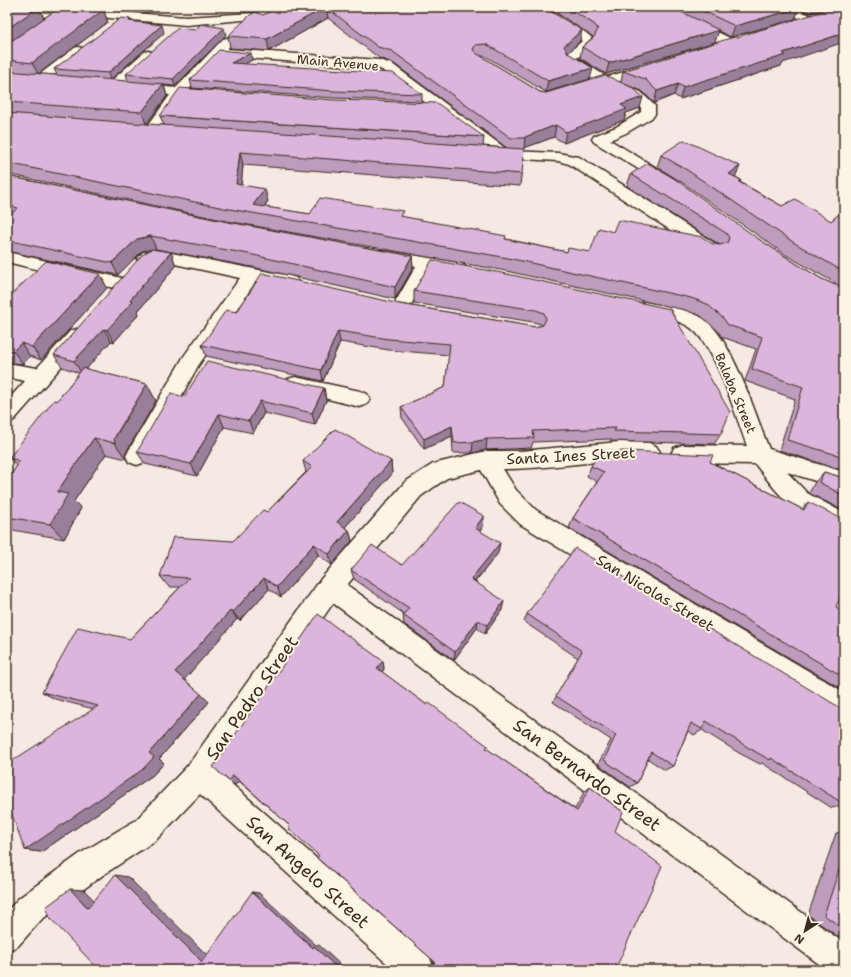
<svg xmlns="http://www.w3.org/2000/svg" width="851" height="977" font-family="'Shantell Sans',sans-serif">
  <style>
    .lines { fill: none; stroke-linecap: round; stroke-linejoin: round }
    .minor-casing { stroke: #3b2a1e; stroke-width: 3 }
    .minor { fill: #fcf5e5; fill-rule: evenodd }
    .wall { fill: #bd9cbe; stroke: #3b2a1e; fill-rule: evenodd }
    .shaded-wall { fill: #9a7f9b; stroke: #3b2a1e }
    .building { fill: #dcb5dd; stroke: #3b2a1e }
    .labels { text-anchor: middle; stroke-width: 4; stroke-linejoin: round; paint-order: stroke }
    .far-street-label { font-size: 13px; fill: #3b2a1e; stroke: #fcf5e5 }
    .street-label { font-size: 15px; fill: #3b2a1e; stroke: #fcf5e5 }
    .near-street-label { font-size: 18px; fill: #3b2a1e; stroke: #fcf5e5 }
  </style>
  <rect width="100%" height="100%" fill="#f6e8e3"/>
  <filter id="ink" filterUnits="userSpaceOnUse"><feTurbulence type="fractalNoise" baseFrequency=".025" numOctaves="2"/><feDisplacementMap in="SourceGraphic" scale="8" xChannelSelector="R" yChannelSelector="G"/><feConvolveMatrix kernelMatrix="1 2 1 2 8 2 1 2 1" color-interpolation-filters="sRGB"/></filter>
  <g filter="url(#ink)">
    <g class="lines">
      <defs>
        <g id="minor">
          <polygon points="275,7 294,7 292,9 254,19 186,25 77,15 7,19 7,13 77,9 186,17 254,13"/>
          <path d="M527,7c4,0 9,-1 13,0 9,1 49,26 54,33l-4,8 -13,10 30,19 43,-13 5,1 1,3 -1,3 -38,11 24,10 14,14v8l-2,3 -27,16 -16,7 63,38 3,3 -3,3 -5,2 -5,-2 -69,-42 -2,-3 2,-3 22,-9 25,-15v-5l-10,-9 -26,-12 -20,6 -5,-1 -2,-3 2,-3 15,-4 -28,-18 -3,-6 18,-16 -8,-6 -45,-26z"/>
          <polygon points="651,7 666,7 736,41 738,44 736,47 728,47 653,9"/>
          <polygon points="777,7 793,7 814,17 816,19 814,21 806,21 779,9"/>
          <polygon points="227,38 231,39 233,42 227,49 379,60 392,64 509,151 558,153 579,157 719,246 721,250 719,254 713,255 707,254 569,164 558,161 484,157 482,154 484,151 489,150 382,70 377,68 220,56 189,89 212,92 214,95 212,98 207,99 182,97 156,134 151,135 146,134 144,131 170,95 131,91 129,88 131,85 136,84 176,88 223,39"/>
          <polygon points="78,47 82,48 84,51 82,54 46,83 36,83 34,80 36,77 74,48"/>
          <polygon points="148,51 152,52 154,55 152,58 120,88 110,88 108,85 110,82 144,52"/>
          <polygon points="156,250 290,276 296,278 299,282 296,286 290,288 256,281 198,366 145,462 137,465 129,462 126,456 129,450 184,356 240,278 156,260 145,264 139,263 137,259 143,252"/>
          <polygon points="384,250 458,263 464,265 467,269 464,273 458,275 431,269 407,312 401,314 395,312 392,308 416,266 378,259 376,255 378,251"/>
          <polygon points="7,252 122,278 128,280 131,284 128,288 122,290 7,262"/>
          <path d="M645,302c19,4 42,6 59,17 28,19 52,97 65,130l75,23v18l-57,-18 20,21 37,20v21l-53,-27 -17,-19 -19,-24 -73,-1 -8,-3 -3,-6 3,-6 8,-3 65,1c-12,-31 -30,-98 -56,-118 -14,-10 -36,-11 -52,-16l-3,-4 3,-4z"/>
          <polygon points="77,329 84,331 86,336 84,341 14,420 7,422 7,401 25,381 7,377 7,363 37,368 70,331"/>
          <polygon points="295,377 360,391 367,394 370,399 367,404 360,407 288,389 285,384 288,379"/>
          <path d="M619,442l30,1 7,3 4,6 -4,6c-13,4 -26,1 -39,2 -38,3 -76,9 -114,9l13,21 20,20 308,182v28l-9,-4 -315,-192 -20,-20 -19,-34 -34,8 -26,18 -74,89 497,358v27h-17l-494,-367 -115,169 212,186 4,12h-40l-194,-176 -44,46 -53,35 -62,45 -23,26 -11,5v-40l12,-13 62,-45 55,-33 53,-56 132,-185 84,-97 28,-18 53,-13h34z"/>
        </g>
      </defs>
      <use href="#minor" class="minor-casing"/>
      <use href="#minor" class="minor"/>
    </g>
    <g class="wall">
      <path d="M7,7h102l-1,3 -5,-1 4,11v3l-68,51 18,1 -3,-6 76,-50 1,2 33,12 -53,47 17,1 -2,-7 100,-39 -51,51 -11,-1 3,11 -21,28 18,1 -4,-9 324,21 -1,9 24,2 -114,-85 -14,-5 -51,-40 -59,33 -39,-3 -2,-12 35,-21 17,-8h263l37,34 -12,12 22,26 -44,13 -61,-36h-4l59,36 6,1 75,-11 2,-11 160,-8 -2,3 -101,33 -6,-4 -20,8 -12,-12 -18,-7 16,24 -14,5 -2,7 -60,23 -10,-6 -30,11 -4,38 -277,-21 -2,20 27,16 -4,6 46,7 93,3 164,35h23l23,-20 107,13 -93,-59 4,-12 126,64 43,28 22,13 22,10v182l-65,-21 16,-51 -50,-18 11,-32 -34,-12 -5,-7 -16,-14 -16,-6 -179,-39 -279,-50 -220,-47zM57,9l-13,9 -4,-8z"/>
      <polygon points="543,7 833,7 811,13 799,8 795,19 731,37 718,31 715,42 606,74 580,58 582,47 593,37 592,36 552,10"/>
      <polygon points="252,60 244,64 422,94 422,101 335,98 192,88 190,80"/>
      <polygon points="661,155 736,177 741,180 740,182 782,206 831,221 844,210 844,288 786,255 683,183 657,167"/>
      <polygon points="7,176 223,221 412,256 413,268 395,299 252,267 156,249 153,249 171,252 176,266 138,311 139,314 114,342 111,341 86,369 147,384 156,401 128,449 125,455 126,459 106,454 74,501 81,508 64,539 7,529 7,481 17,466 9,458 57,401 79,373 62,367 54,355 149,250 142,251 118,275 7,251 7,218 8,216 7,216"/>
      <polygon points="100,274 107,288 41,360 30,356 23,364 7,362 7,299"/>
      <polygon points="507,274 721,434 714,444 610,441 611,439 533,442 531,448 486,450 472,453 453,453 452,436 424,449 402,418 401,407 445,387 449,355 389,350 340,342 323,381 206,356 202,345 237,312 400,304 535,327 542,325 541,324 533,322 414,303 414,291"/>
      <polygon points="324,388 326,401 315,425 264,413 253,433 224,427 197,476 145,464 137,452 184,397"/>
      <polygon points="303,461 391,461 392,474 345,527 349,530 352,541 332,565 318,555 281,597 269,589 240,621 237,619 184,679 209,702 159,759 164,763 153,775 41,852 25,850 94,709 55,699 42,692 130,639 180,587 169,587 160,576 233,541 267,512 306,472"/>
      <polygon points="710,462 802,509 808,502 836,607 844,618 844,690 569,528 573,518 597,482 587,476 591,466"/>
      <polygon points="824,472 844,478 844,511 809,493 815,482"/>
      <polygon points="484,516 483,527 480,531 498,553 475,582 502,610 485,634 477,628 454,660 404,624 403,615 404,614 354,579 351,570 402,565"/>
      <polygon points="527,614 844,710 844,805 832,808 762,763 760,764 739,753 702,730 694,735 688,731 673,766 665,770 648,759 637,783 630,787 598,764 611,740 553,702 578,658 524,622"/>
      <polygon points="383,661 384,669 382,672 487,749 575,809 584,792 590,787 623,812 435,970 433,963 434,961 319,856 290,826 239,781 235,785 229,781"/>
      <polygon points="844,832 844,941 808,915 836,833"/>
    </g>
    <g class="shaded-wall">
      <polygon points="39,7 44,19 7,44 7,29"/>
      <polygon points="326,7 328,18 269,51 267,39"/>
      <polygon points="814,7 833,7 811,13"/>
      <polygon points="103,8 107,20 107,23 38,74 32,63"/>
      <polygon points="799,8 795,19 731,37 735,26"/>
      <polygon points="162,25 164,33 110,80 108,73"/>
      <polygon points="224,28 226,35 175,86 173,79"/>
      <polygon points="582,30 580,41 563,58 564,46"/>
      <polygon points="719,30 715,42 606,74 609,63"/>
      <polygon points="844,33 844,42 783,63 781,66 680,99 683,87 783,53"/>
      <polygon points="251,53 252,60 232,71 231,63"/>
      <polygon points="593,68 590,79 546,92 548,81"/>
      <polygon points="163,84 167,96 146,124 142,112"/>
      <polygon points="678,84 674,95 654,103 657,91"/>
      <polygon points="643,97 640,108 626,113 624,120 564,143 566,132 621,105"/>
      <polygon points="556,125 554,137 524,148 525,137"/>
      <polygon points="240,152 243,165 240,197 236,184"/>
      <polygon points="740,166 735,178 729,174"/>
      <polygon points="265,189 268,201 258,214 253,205"/>
      <polygon points="151,236 156,249 142,251 118,275 112,263 137,239"/>
      <polygon points="171,252 176,266 138,311 139,314 114,342 107,330 130,300"/>
      <polygon points="412,256 413,268 395,299 395,287"/>
      <polygon points="100,274 107,288 41,360 32,347"/>
      <polygon points="104,329 111,341 82,374 74,361"/>
      <polygon points="338,331 340,342 323,381 321,370"/>
      <polygon points="21,343 30,356 23,364 13,351"/>
      <polygon points="147,384 156,401 128,449 125,455 126,459 115,443 114,439"/>
      <polygon points="324,388 326,401 315,425 312,413"/>
      <polygon points="260,401 264,413 253,433 249,421"/>
      <polygon points="219,414 224,427 197,476 191,464"/>
      <polygon points="452,426 452,436 424,449 424,439"/>
      <polygon points="94,438 106,454 74,501 81,508 64,539 50,524 57,492"/>
      <polygon points="487,439 486,450 472,453 473,442"/>
      <polygon points="391,461 392,474 340,533 337,522"/>
      <polygon points="484,516 483,527 474,538 475,528"/>
      <polygon points="349,530 352,541 332,565 329,554"/>
      <polygon points="7,534 10,536 7,541"/>
      <polygon points="500,543 498,553 469,589 471,579"/>
      <polygon points="314,544 318,555 281,597 277,587"/>
      <polygon points="264,578 269,589 240,621 233,612"/>
      <polygon points="504,601 502,610 485,634 487,625"/>
      <polygon points="231,610 237,619 184,680 175,672"/>
      <polygon points="478,620 477,628 454,660 455,652"/>
      <polygon points="383,661 384,669 379,676 377,668"/>
      <polygon points="201,694 209,702 159,759 164,763 153,775 41,852 25,850 149,753"/>
      <polygon points="233,775 240,780 235,785 229,781"/>
      <polygon points="115,875 128,877 211,959 202,962"/>
      <polygon points="70,889 84,890 102,908 88,908"/>
      <polygon points="252,892 259,893 316,945 319,945 346,970 339,970 313,948"/>
    </g>
    <g class="building">
      <polygon points="39,7 7,29 7,9"/>
      <polygon points="60,7 91,7 103,8 102,11 32,63 7,60 7,44"/>
      <polygon points="280,7 543,7 582,30 564,46 568,53 593,68 548,81 486,44 475,45 473,50 476,53 540,92 546,93 605,75 633,88 643,97 621,105 627,109 566,132 556,125 525,137 525,138 511,138 392,51 378,47 326,7 267,39 228,36 250,15 255,12 263,15"/>
      <polygon points="566,7 671,7 719,30 609,63 582,47 594,37 598,29 594,24"/>
      <polygon points="695,7 798,7 799,8 735,26"/>
      <polygon points="838,7 844,7 844,33 783,53 786,55 683,87 678,84 657,91 645,79 623,71 734,37 740,37 743,35"/>
      <polygon points="121,18 130,19 129,21 162,25 108,73 54,69"/>
      <polygon points="201,24 224,28 173,79 126,74 178,28 195,30"/>
      <polygon points="219,50 251,53 231,63 393,73 422,94 334,91 190,80"/>
      <polygon points="7,71 163,84 142,112 7,102"/>
      <polygon points="180,88 334,100 437,103 484,137 160,116"/>
      <polygon points="7,113 147,124 524,149 522,174 240,152 236,184 265,189 253,205 310,214 320,198 403,211 400,216 506,236 505,239 567,252 568,248 590,252 599,228 613,232 618,220 702,237 713,244 720,245 727,243 729,238 726,233 631,174 648,163 675,179 757,238 800,266 822,279 844,289 844,457 787,440 803,387 752,369 762,337 728,325 723,318 707,304 691,298 508,258 224,208 7,163"/>
      <polygon points="684,140 740,166 729,174 741,180 739,182 782,206 795,199 831,221 844,210 844,272 793,242 687,170 661,155"/>
      <polygon points="7,176 223,221 412,256 395,287 249,254 151,236 137,239 112,263 7,240 7,218 18,208 7,205"/>
      <polygon points="151,249 171,252 130,300 133,301 107,330 104,329 74,361 54,355 142,255"/>
      <polygon points="432,260 507,274 670,309 730,412 721,434 614,431 616,428 533,431 534,438 487,439 473,442 454,443 452,426 424,439 401,407 445,387 450,344 389,339 338,331 321,370 202,345 226,310 237,312 262,273 400,304 535,327 543,325 546,319 544,313 536,310 414,291"/>
      <polygon points="46,261 100,274 32,347 21,343 13,351 7,350 7,299"/>
      <polygon points="207,361 324,388 312,413 260,401 249,421 219,414 191,464 137,452 171,393 184,397"/>
      <polygon points="83,368 147,384 117,433 114,439 115,443 94,438 57,492 68,494 50,524 7,517 7,481 20,461 9,458 54,400 57,401"/>
      <polygon points="335,429 391,461 337,522 349,530 329,554 314,544 277,587 264,578 233,612 231,610 175,672 201,694 149,753 154,757 142,770 25,850 7,801 7,764 98,706 42,692 78,627 130,639 189,578 160,576 173,537 233,541 263,510 267,512 312,467 303,461"/>
      <polygon points="624,451 713,455 710,462 804,510 808,502 844,520 844,587 836,607 844,612 843,618 844,618 844,677 573,518 604,472 591,466 599,453"/>
      <polygon points="824,472 844,478 844,496 819,482"/>
      <polygon points="459,502 484,516 475,528 500,543 471,579 504,601 487,625 478,620 455,652 403,615 409,608 351,570 372,545 402,565"/>
      <polygon points="575,548 844,710 844,804 771,758 770,760 749,748 706,721 702,729 691,723 673,766 651,752 637,783 604,760 616,735 556,696 582,651 527,614"/>
      <polygon points="318,614 383,661 377,668 427,705 429,703 488,746 486,748 577,811 590,787 623,812 615,831 662,866 615,970 435,970 433,965 435,962 317,858 319,856 288,828 290,826 233,775 229,781 213,767"/>
      <polygon points="844,855 844,929 824,915"/>
      <polygon points="115,875 202,962 252,892 313,948 314,946 339,970 99,970 50,918 46,907 70,889 88,908"/>
    </g>
  </g>
  <g class="labels">
    <g class="far-street-label">
      <text transform="translate(338 62) rotate(5)" y="5">Main Avenue</text>
      <text transform="translate(736 393) rotate(67)" y="5">Balaba Street</text>
    </g>
    <g class="street-label">
      <text transform="translate(571 456) rotate(-3)" y="5">Santa Ines Street</text>
      <text transform="translate(655 593) rotate(31)" y="5">San Nicolas Street</text>
    </g>
    <g class="near-street-label">
      <text transform="translate(252 698) rotate(-55)" y="6">San Pedro Street</text>
      <text transform="translate(587 775) rotate(36)" y="6">San Bernardo Street</text>
      <text transform="translate(308 872) rotate(42)" y="6">San Angelo Street</text>
    </g>
  </g>
  <rect width="851" height="977" fill="none" stroke="#fcf5e5" stroke-width="24"/>
  <rect x="12" y="12" width="827" height="953" fill="none" stroke="#3b2a1e" stroke-width="1.5" filter="url(#ink)"/>
  <g transform="translate(805 931) rotate(216)" stroke="#fcf5e5" stroke-width="3" paint-order="stroke">
  <path d="M0-3L7 15L0 10L-7 15Z" fill="#3b2a1e"/>
  <text y="-6" font-size="11" font-weight="bold" text-anchor="middle" fill="#3b2a1e">N</text>
  </g>
</svg>
